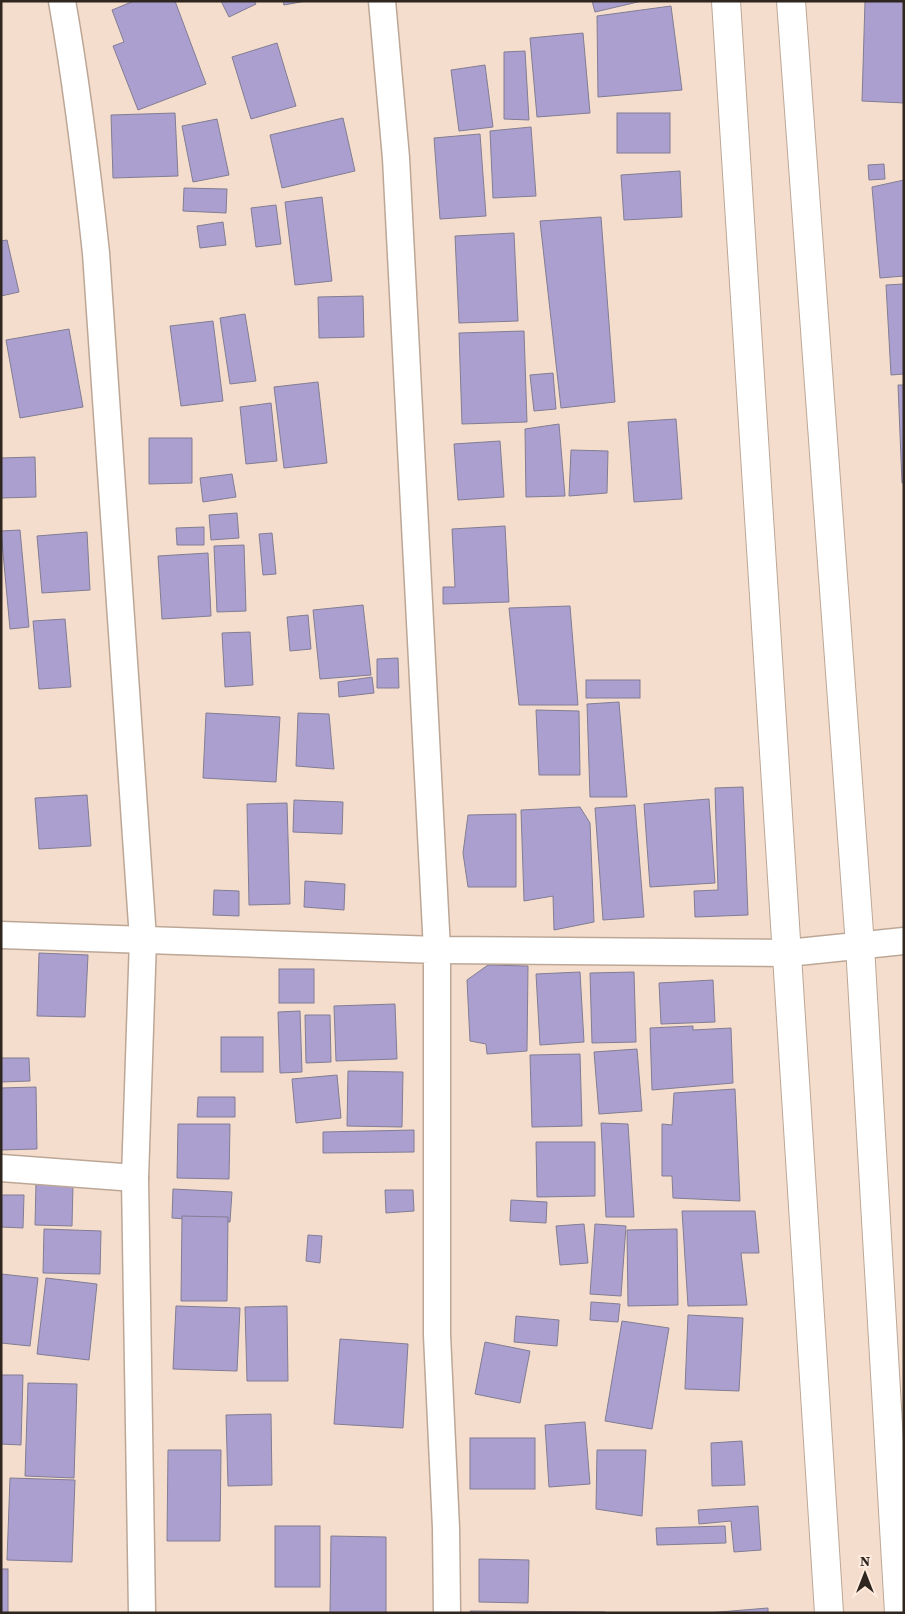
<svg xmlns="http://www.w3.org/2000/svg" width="905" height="1614" font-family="'Source Serif 4',serif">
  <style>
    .building { fill: #ab9fd0; stroke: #827d93 }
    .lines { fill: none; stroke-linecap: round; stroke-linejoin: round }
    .minor-casing { stroke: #bca797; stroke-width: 29 }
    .secondary-casing { stroke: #bca797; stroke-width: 30 }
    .minor { stroke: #fff; stroke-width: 26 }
    .secondary { stroke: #fff; stroke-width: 28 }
  </style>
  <rect width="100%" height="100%" fill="#f4ddcc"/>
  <g class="building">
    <polygon points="134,1 175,1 206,84 138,110 113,46 124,42 112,10"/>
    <polygon points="221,1 254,1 256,4 229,17"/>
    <polygon points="283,1 306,1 284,5"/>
    <polygon points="592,1 642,1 595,12"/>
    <polygon points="865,1 904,1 904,103 862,101"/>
    <polygon points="671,6 682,90 598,97 597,16"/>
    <polygon points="583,33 590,113 537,117 530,38"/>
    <polygon points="277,43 296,106 251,119 232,57"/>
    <polygon points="525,51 529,120 504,119 504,52"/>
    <polygon points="485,65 493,127 459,131 451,70"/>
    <polygon points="175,113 178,176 113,178 111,115"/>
    <rect x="617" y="113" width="53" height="40"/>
    <polygon points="343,118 355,171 282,188 270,135"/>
    <polygon points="217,119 229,175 193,182 182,126"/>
    <polygon points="531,127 536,196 493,198 490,131"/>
    <polygon points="480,134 486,216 440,219 434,138"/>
    <polygon points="884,164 885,179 869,180 868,165"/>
    <polygon points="680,171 682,217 624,220 621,175"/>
    <polygon points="904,180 904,276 880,278 872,187"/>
    <polygon points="184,188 227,189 226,213 183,211"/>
    <polygon points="322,197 332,281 295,285 285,202"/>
    <polygon points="276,205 281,244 256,247 251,208"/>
    <polygon points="601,217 615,402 561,408 540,221"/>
    <polygon points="223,222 226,245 200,248 197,226"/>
    <polygon points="514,233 518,321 459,323 455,236"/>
    <polygon points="7,240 19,292 1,296 1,241"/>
    <polygon points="904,284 904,374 891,375 886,285"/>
    <polygon points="363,296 364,337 319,338 318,297"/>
    <polygon points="245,314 256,381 230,384 220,318"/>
    <polygon points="213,321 223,401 181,406 170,326"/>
    <polygon points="69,329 83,407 20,418 6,340"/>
    <polygon points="524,331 527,422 462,424 459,333"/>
    <polygon points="553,373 556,409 534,411 530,375"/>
    <polygon points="318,382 327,463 284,468 274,387"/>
    <polygon points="898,385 904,385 904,483 902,483"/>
    <polygon points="271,403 277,461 246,464 240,407"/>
    <polygon points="676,419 682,499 634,502 628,422"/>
    <polygon points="559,424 565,496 526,497 525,429"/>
    <polygon points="149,438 192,438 192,483 149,484"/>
    <polygon points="500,441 504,497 458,500 454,444"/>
    <polygon points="571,450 608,451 607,493 569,496"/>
    <polygon points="35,457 36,497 1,498 1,458"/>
    <polygon points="232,474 236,497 203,502 200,478"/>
    <polygon points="237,513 239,538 211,540 209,515"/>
    <polygon points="505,526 509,602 443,604 443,587 455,587 452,529"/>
    <polygon points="204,527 204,545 177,545 176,528"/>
    <polygon points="20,530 29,627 10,629 1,531"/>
    <polygon points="87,532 90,590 42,593 37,536"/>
    <polygon points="272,533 276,574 263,575 259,534"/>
    <polygon points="244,545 246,611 217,612 214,546"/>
    <polygon points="208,553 211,616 162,619 158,556"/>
    <polygon points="363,605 371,675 320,679 313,610"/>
    <polygon points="570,606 578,705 519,705 509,608"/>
    <polygon points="308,615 311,649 290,651 287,617"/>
    <polygon points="65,619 71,687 39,689 33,621"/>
    <polygon points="250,632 253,685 225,687 222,633"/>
    <polygon points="398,658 399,688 377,688 377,659"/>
    <polygon points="372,677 374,693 339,697 338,682"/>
    <rect x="586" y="680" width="54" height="18"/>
    <polygon points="619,702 627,797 590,797 587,704"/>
    <polygon points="536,710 579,711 580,775 539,775"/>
    <polygon points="206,713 280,717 276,782 203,778"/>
    <polygon points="298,713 329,714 334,769 296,766"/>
    <polygon points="743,787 748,915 695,917 694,891 718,890 715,788"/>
    <polygon points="87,795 91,846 39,849 35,798"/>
    <polygon points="709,799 715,883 650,887 644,804"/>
    <polygon points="294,800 343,802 342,834 293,832"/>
    <polygon points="287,803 290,904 249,905 247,804"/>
    <polygon points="635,805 644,917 603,920 595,808"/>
    <polygon points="580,807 590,823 594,922 554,930 553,896 524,901 521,810"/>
    <polygon points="516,814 516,887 468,887 463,853 468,815"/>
    <polygon points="305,881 345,884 344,910 304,907"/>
    <polygon points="214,890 239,891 239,916 213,915"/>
    <polygon points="39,953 88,955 85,1017 37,1016"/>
    <polygon points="488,965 528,966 527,1051 487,1054 486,1044 470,1041 467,980"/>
    <rect x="279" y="969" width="35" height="34"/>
    <polygon points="580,972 584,1042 540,1045 536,974"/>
    <polygon points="634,972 636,1042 592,1043 590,973"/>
    <polygon points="713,980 715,1022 661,1024 659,983"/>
    <polygon points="395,1004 397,1059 336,1061 334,1006"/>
    <polygon points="300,1011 302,1072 280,1073 278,1012"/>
    <polygon points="305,1015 330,1015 331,1062 306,1063"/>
    <polygon points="693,1026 693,1030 731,1028 733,1083 652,1090 650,1028"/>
    <rect x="221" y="1037" width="42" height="35"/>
    <polygon points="637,1049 642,1111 599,1114 594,1052"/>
    <polygon points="580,1054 582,1126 532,1127 530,1055"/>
    <polygon points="1,1058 29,1058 30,1081 1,1082"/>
    <polygon points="348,1071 403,1072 402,1127 347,1126"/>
    <polygon points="337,1075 341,1118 296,1123 292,1079"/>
    <polygon points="36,1087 37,1149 1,1150 1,1088"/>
    <polygon points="735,1089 740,1201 673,1198 672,1176 662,1176 662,1124 672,1125 674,1093"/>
    <polygon points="198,1097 235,1097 235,1117 197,1117"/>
    <polygon points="601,1123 628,1124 634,1217 606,1217"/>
    <polygon points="178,1124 230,1124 229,1179 177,1178"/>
    <polygon points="414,1130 414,1152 323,1153 323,1132"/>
    <polygon points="536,1142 595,1142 595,1196 537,1197"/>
    <polygon points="36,1183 73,1184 72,1226 35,1225"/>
    <polygon points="173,1189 232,1192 230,1222 172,1218"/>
    <polygon points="385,1190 413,1190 414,1211 386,1213"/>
    <polygon points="1,1195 24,1195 23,1228 1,1227"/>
    <polygon points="511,1200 547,1202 546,1223 510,1221"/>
    <polygon points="682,1211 755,1211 759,1253 741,1253 747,1305 688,1306"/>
    <polygon points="182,1216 228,1217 227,1301 181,1301"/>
    <polygon points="584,1224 588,1263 560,1265 556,1226"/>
    <polygon points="595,1224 626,1226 621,1296 590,1294"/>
    <polygon points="44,1229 101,1231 100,1274 43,1273"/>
    <polygon points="677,1229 678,1305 628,1306 627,1230"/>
    <polygon points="308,1235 322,1236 320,1263 306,1261"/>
    <polygon points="1,1274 38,1278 30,1346 1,1343"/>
    <polygon points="46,1278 97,1284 89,1360 37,1354"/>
    <polygon points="591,1302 620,1304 618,1322 590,1320"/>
    <polygon points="176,1306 240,1308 237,1371 173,1369"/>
    <polygon points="287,1306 288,1381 247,1381 245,1307"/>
    <polygon points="688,1315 743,1318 739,1391 685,1389"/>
    <polygon points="516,1316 559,1320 557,1346 514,1342"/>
    <polygon points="622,1321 669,1328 652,1429 605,1421"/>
    <polygon points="340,1339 408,1344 403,1428 334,1424"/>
    <polygon points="485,1342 530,1351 520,1403 475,1394"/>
    <polygon points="1,1375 23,1375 21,1445 1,1444"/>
    <polygon points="28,1383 77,1384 74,1478 25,1476"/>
    <polygon points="271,1414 272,1485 228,1486 226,1415"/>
    <polygon points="585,1422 590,1484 549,1487 545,1425"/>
    <rect x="470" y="1438" width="65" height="51"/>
    <polygon points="742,1441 745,1485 712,1486 711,1443"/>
    <polygon points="168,1450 221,1450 220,1541 167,1541"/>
    <polygon points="597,1450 646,1450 642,1516 596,1509"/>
    <polygon points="10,1478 75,1480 72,1562 7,1560"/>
    <polygon points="758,1506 761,1550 734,1552 731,1521 699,1524 698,1510"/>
    <rect x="275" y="1526" width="45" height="61"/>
    <polygon points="725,1526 726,1543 657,1545 656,1528"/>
    <polygon points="331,1536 386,1537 386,1613 330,1613"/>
    <polygon points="479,1559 529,1560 528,1603 479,1602"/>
    <rect x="1" y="1569" width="7" height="44"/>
    <polygon points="768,1608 768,1613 707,1613"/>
    <polygon points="470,1611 605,1612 605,1613 471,1613"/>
  </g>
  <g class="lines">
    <defs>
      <g id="minor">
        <path d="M62,1c15,84 25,168 34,252l47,686 -8,239 7,435"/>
        <polyline points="382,1 396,158 437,950 788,953 904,941"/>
        <polyline points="1,935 437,950 437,1335 446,1528 447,1613"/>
        <polyline points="1,1168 135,1178"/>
      </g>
      <g id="secondary">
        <polyline points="726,1 829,1613"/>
        <polyline points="791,1 860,946 899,1613"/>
      </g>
    </defs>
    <use href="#minor" class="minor-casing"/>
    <use href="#secondary" class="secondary-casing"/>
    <use href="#minor" class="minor"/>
    <use href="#secondary" class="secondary"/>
  </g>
  <rect width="905" height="1614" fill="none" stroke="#2e261f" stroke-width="5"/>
  <g transform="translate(865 1574)" stroke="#feebde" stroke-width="4" paint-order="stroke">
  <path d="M0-4L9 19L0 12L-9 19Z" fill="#2e261f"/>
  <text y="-8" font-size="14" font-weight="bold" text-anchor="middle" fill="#2e261f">N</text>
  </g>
</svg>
